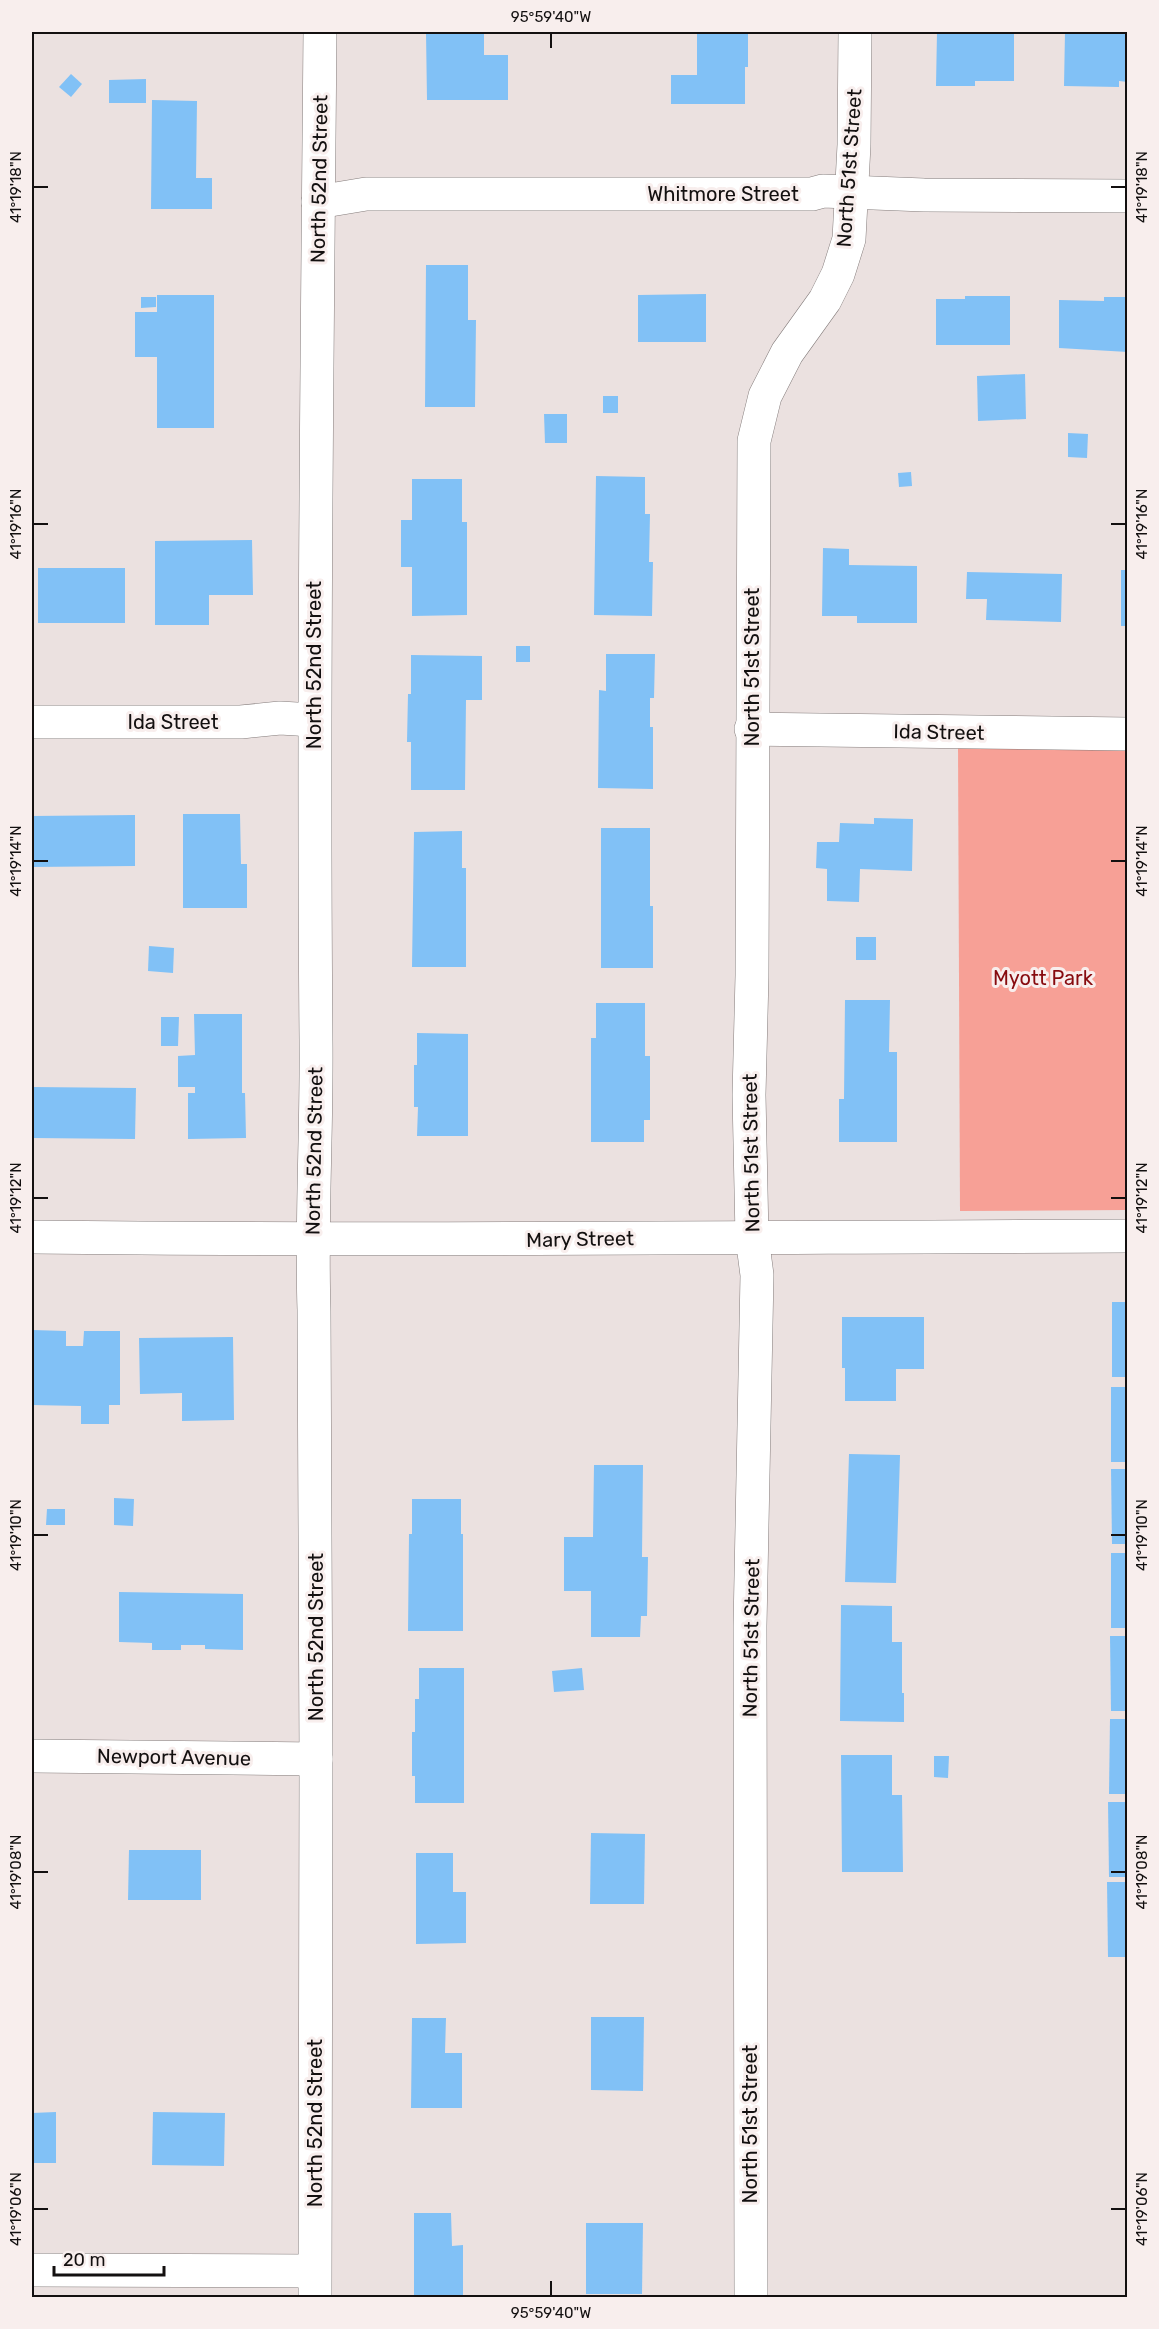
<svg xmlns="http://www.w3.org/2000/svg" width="1159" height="2329" font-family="Rubik,sans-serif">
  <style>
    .green { fill: #f7a096 }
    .building { fill: #81c1f6 }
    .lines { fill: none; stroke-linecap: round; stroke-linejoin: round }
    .minor-casing { stroke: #847c7b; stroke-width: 34 }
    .minor { stroke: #fff; stroke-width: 33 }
    .ticks { fill: none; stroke: #131010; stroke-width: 2 }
    .labels { text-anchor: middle; stroke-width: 6; stroke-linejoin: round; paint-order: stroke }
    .street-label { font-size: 20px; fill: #131010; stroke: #f8eeed }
    .park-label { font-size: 20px; fill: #870b0f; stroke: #f8eeed }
    .neatline { fill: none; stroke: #131010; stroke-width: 2 }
    .ticks-label { font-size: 15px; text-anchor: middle; fill: #131010 }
  </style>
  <rect width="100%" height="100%" fill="#ebe1e0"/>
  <polygon class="green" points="1127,744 1127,1210 960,1211 958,745"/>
  <g class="building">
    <polygon points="426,32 484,32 484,55 508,55 508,100 427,100"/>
    <polygon points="697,32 748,32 748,67 745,67 745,104 671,104 671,75 697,75"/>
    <polygon points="937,32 1014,32 1014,81 975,81 975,86 936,86"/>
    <polygon points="1065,32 1128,32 1128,82 1119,81 1119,87 1064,86"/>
    <polygon points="71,74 82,84 71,97 59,87"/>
    <polygon points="146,79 146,103 109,103 109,80"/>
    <polygon points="152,100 197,101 196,178 212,178 212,209 151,209"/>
    <polygon points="426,265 468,265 468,320 476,320 475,407 425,407"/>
    <polygon points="706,294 706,342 638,342 638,295"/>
    <polygon points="157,295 214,295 214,428 157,428 157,357 135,357 135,312 157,312"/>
    <polygon points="965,296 1010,296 1010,345 936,345 936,299 965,299"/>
    <polygon points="141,297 156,297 156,307 141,308"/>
    <polygon points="1104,297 1128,297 1128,352 1059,348 1059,300 1104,301"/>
    <polygon points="1025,374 1026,419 978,421 977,376"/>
    <rect x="603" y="396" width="15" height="17"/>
    <polygon points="544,414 567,414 567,443 545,443"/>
    <polygon points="1068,433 1088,434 1087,458 1068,457"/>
    <polygon points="911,472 912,486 899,487 898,473"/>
    <polygon points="596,476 645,477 645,514 650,514 649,562 653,562 652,616 594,615"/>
    <polygon points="412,479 462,479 462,522 467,522 467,615 412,616 412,567 401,567 401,520 412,520"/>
    <polygon points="252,540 253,595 209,595 209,625 155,625 155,541"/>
    <polygon points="823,548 849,549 849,565 917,566 917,623 857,623 857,616 822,616"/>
    <rect x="38" y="568" width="87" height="55"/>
    <rect x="1121" y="570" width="7" height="56"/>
    <polygon points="967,572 1062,574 1061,622 986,620 987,599 966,599"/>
    <rect x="516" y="646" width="14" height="16"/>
    <polygon points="606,654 655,654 654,698 650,698 650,727 653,727 653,789 598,788 599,690 606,691"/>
    <polygon points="411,655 482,656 482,700 466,700 465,790 411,790 411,742 407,742 408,694 411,694"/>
    <polygon points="183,814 240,814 241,864 247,864 247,908 183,908"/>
    <polygon points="135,815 135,866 32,867 32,816"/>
    <polygon points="874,818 913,819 912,871 860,869 859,902 827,901 827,869 816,868 817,842 839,842 840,823 874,824"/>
    <polygon points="601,828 650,828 650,906 653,906 653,968 601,968"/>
    <polygon points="462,831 462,868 466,868 466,967 412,967 414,832"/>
    <rect x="856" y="937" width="20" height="23"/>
    <polygon points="149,946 174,948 173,973 148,971"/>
    <polygon points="845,1000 890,1000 889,1052 897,1052 897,1142 839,1142 839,1099 844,1099"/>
    <polygon points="596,1003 645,1003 645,1056 650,1056 650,1120 644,1120 644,1142 591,1142 591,1038 596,1038"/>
    <polygon points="194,1014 242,1014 242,1093 245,1093 246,1138 188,1139 188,1093 195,1093 195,1087 178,1087 178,1056 195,1055"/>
    <polygon points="161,1017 179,1017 178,1046 161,1046"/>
    <polygon points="417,1033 468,1034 468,1136 417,1136 418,1107 414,1107 414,1065 417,1065"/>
    <polygon points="32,1087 136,1088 135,1139 32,1138"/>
    <rect x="1112" y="1302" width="16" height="75"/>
    <polygon points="842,1317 924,1317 924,1369 896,1369 896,1401 845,1401 845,1368 842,1368"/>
    <polygon points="32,1330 66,1331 66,1346 83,1346 84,1331 120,1331 120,1405 109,1405 109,1424 81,1424 81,1406 32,1405"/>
    <polygon points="233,1337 234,1420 182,1421 182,1393 140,1394 139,1338"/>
    <rect x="1111" y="1387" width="17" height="75"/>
    <polygon points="849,1454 900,1455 896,1583 845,1582"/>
    <polygon points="594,1465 643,1465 642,1557 648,1557 647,1616 641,1616 640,1637 591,1637 591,1591 564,1591 564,1537 593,1537"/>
    <polygon points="1111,1469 1128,1469 1128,1544 1112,1544"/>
    <polygon points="114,1498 134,1499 133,1526 114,1525"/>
    <polygon points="412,1499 461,1499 461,1534 463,1534 463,1631 408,1631 409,1534 412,1534"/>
    <polygon points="47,1509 65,1509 65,1525 46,1525"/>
    <rect x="1111" y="1553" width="17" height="75"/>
    <polygon points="119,1592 243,1594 243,1650 205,1649 205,1645 181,1645 181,1650 152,1650 152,1643 119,1642"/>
    <polygon points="841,1605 892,1606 892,1642 902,1642 902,1693 904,1693 904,1722 840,1721"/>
    <polygon points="1110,1636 1128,1636 1128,1711 1111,1711"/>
    <polygon points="419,1668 464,1668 464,1803 415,1803 415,1776 412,1776 412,1732 415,1732 415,1699 419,1699"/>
    <polygon points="582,1668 584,1690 554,1692 552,1671"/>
    <polygon points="1110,1719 1128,1719 1128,1794 1109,1794"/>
    <polygon points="841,1755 892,1755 892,1795 902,1795 903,1872 842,1872"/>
    <polygon points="934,1756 949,1756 948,1778 934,1777"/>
    <polygon points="1108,1802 1128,1802 1128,1877 1109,1877"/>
    <polygon points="591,1833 645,1834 644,1904 590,1904"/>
    <polygon points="129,1850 201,1850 201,1900 128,1900"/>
    <polygon points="416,1853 453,1853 453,1892 466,1892 466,1943 416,1944"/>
    <polygon points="1107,1882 1128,1882 1128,1957 1108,1957"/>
    <polygon points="591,2017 644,2017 643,2091 591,2090"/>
    <polygon points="412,2018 446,2018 445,2053 462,2053 462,2108 411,2108"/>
    <polygon points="56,2112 56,2163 32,2163 32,2113"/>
    <polygon points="153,2112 225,2113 224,2166 152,2165"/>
    <polygon points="414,2213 451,2213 452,2246 463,2245 463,2298 414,2298"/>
    <polygon points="586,2223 643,2223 642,2294 586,2294"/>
  </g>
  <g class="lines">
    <defs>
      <g id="minor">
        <polyline points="318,202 366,194 812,194 823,191 924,195 1128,196"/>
        <polyline points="32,722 241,722 280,718 313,720"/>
        <polyline points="751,729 1128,734"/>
        <path d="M32,1237c365,4 730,0 1096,-1"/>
        <polyline points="32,1756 316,1759"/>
        <polyline points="32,2270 314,2271"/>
        <path d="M315,2298l1,-539 -2,-449c-3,-90 3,-180 2,-270 -3,-336 1,-672 4,-1008"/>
        <polyline points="751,2298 750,1626 757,1275 752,1237 749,1095 752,976 754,441 765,396 787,353 825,300 838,274 849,239 854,145 855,32"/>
      </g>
    </defs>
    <use href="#minor" class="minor-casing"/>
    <use href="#minor" class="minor"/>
  </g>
  <path class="ticks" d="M551,33v15M33,187h15M1111,187h15M33,524h15M1111,524h15M33,861h15M1111,861h15M33,1198h15M1111,1198h15M33,1535h15M1111,1535h15M33,1872h15M1111,1872h15M33,2209h15M1111,2209h15M551,2281v15"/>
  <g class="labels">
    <g class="street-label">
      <text transform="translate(849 168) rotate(-86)" y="7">North 51st Street</text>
      <text transform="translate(319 179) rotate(-89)" y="7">North 52nd Street</text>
      <text x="723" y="201">Whitmore Street</text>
      <text transform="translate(314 665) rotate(-90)" y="7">North 52nd Street</text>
      <text transform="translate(752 667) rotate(-90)" y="7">North 51st Street</text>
      <text x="173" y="729">Ida Street</text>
      <text transform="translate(939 732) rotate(1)" y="7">Ida Street</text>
      <text transform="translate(314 1151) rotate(-89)" y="7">North 52nd Street</text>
      <text transform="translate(751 1153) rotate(-91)" y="7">North 51st Street</text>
      <text transform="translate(580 1239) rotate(-1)" y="7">Mary Street</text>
      <text transform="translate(316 1637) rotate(-90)" y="7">North 52nd Street</text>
      <text transform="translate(751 1638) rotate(-89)" y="7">North 51st Street</text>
      <text transform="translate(174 1757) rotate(1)" y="7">Newport Avenue</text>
      <text transform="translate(315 2123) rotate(-90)" y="7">North 52nd Street</text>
      <text transform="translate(750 2124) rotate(-90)" y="7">North 51st Street</text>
    </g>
    <g class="park-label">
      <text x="1043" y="985">Myott Park</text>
    </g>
  </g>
  <rect width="1159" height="2329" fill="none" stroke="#f8eeed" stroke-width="66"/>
  <path d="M54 2266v9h110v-9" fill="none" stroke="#131010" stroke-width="3"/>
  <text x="63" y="2266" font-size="18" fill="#131010" stroke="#f8eeed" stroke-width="4.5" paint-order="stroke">20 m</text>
  <rect x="33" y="33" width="1093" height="2263" class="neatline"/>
  <g class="ticks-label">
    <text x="551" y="22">95°59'40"W</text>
    <text transform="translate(16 187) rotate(-90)" y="5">41°19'18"N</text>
    <text transform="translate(1142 187) rotate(-90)" y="5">41°19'18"N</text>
    <text transform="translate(16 524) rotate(-90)" y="5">41°19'16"N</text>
    <text transform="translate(1142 524) rotate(-90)" y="5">41°19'16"N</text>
    <text transform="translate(16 861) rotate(-90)" y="5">41°19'14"N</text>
    <text transform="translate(1142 861) rotate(-90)" y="5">41°19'14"N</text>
    <text transform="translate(16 1198) rotate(-90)" y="5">41°19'12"N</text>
    <text transform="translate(1142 1198) rotate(-90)" y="5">41°19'12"N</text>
    <text transform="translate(16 1535) rotate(-90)" y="5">41°19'10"N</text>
    <text transform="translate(1142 1535) rotate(-90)" y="5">41°19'10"N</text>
    <text transform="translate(16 1872) rotate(-90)" y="5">41°19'08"N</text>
    <text transform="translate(1142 1872) rotate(-90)" y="5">41°19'08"N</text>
    <text transform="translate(16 2209) rotate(-90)" y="5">41°19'06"N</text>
    <text transform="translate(1142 2209) rotate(-90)" y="5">41°19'06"N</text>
    <text x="551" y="2318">95°59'40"W</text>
  </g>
</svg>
